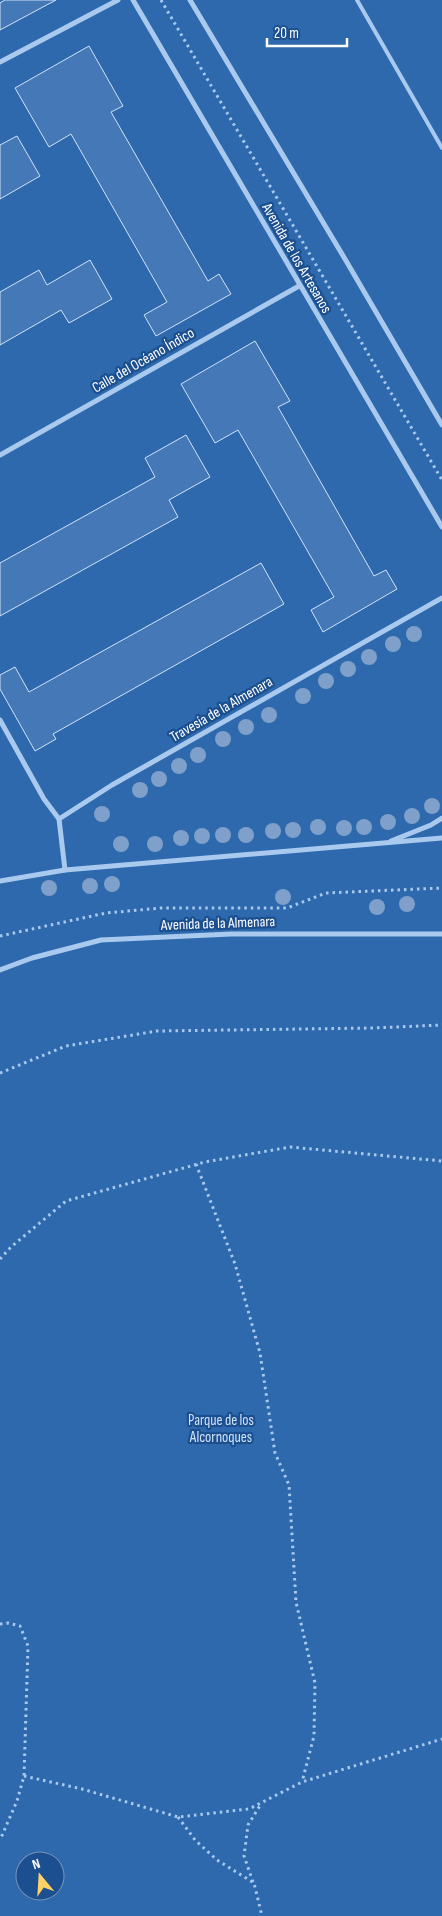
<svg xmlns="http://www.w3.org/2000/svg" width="442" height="1916" font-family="'Sofia Sans Condensed',sans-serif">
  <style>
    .green { fill: #2e69ad; fill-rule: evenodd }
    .building { fill: #4478b7; stroke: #cfe3fa }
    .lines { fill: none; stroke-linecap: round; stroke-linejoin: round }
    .path { stroke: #a9c9ee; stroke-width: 3; stroke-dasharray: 2.5 4; stroke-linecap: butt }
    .service { stroke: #a9c9ee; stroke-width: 4 }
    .minor { stroke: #a9c9ee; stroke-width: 5 }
    .tree { fill: #7ea0ca }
    .labels { text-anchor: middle; stroke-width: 4.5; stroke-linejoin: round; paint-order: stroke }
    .street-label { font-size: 15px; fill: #fff; stroke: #1b4f8f }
    .park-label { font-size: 15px; fill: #cfe3fa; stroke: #1b4f8f }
  </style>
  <rect width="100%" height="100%" fill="#1b4f8f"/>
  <path class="green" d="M0,0h442v1916h-442zM25,1861h30v30h-30z"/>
  <g class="building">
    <polygon points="5,0 56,0 0,30 0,3"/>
    <polygon points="89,46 123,106 111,112 208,281 219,274 231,294 156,336 144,315 167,302 71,134 49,147 15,88"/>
    <polygon points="17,136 40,176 0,199 0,145"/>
    <polygon points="90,260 112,299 69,323 61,310 0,345 0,292 39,270 47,285"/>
    <polygon points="255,341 290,401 278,407 374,576 386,570 397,589 323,632 311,610 334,597 238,430 215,443 181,384"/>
    <polygon points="186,435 210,477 169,500 178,517 0,616 0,563 155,477 145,458"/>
    <polygon points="261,563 284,604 53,734 56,739 35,751 0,689 0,675 15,667 29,692"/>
  </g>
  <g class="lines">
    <g class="path">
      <polyline points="161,0 442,480"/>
      <polyline points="0,936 106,913 161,908 287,908 326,893 442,888"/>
      <polyline points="0,1073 66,1046 157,1031 374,1028 442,1025"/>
      <polyline points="196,1164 235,1264 260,1353 275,1453 289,1485 296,1602 315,1683 314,1736 302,1782"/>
      <polyline points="0,1259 11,1247 66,1201 205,1162 290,1147 442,1161"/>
      <polyline points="0,1624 8,1623 20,1626 28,1646 24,1776 17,1801 0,1840"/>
      <polyline points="24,1776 82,1789 178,1817 249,1809 302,1782 442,1739"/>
      <polyline points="178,1817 195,1840 217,1860 254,1883 262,1916"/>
      <polyline points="253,1882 244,1856 248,1825 261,1804"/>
    </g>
    <polyline class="service" points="357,0 442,148"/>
    <g class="minor">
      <polyline points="133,0 442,527"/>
      <polyline points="190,0 345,259 442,425"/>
      <polyline points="0,62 118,0"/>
      <polyline points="0,455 299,286"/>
      <polyline points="0,720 44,799 59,819 65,870"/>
      <polyline points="59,819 112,785 442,598"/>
      <polyline points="391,841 431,825 442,818"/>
      <polyline points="0,881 65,870 442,838"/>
      <polyline points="0,970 32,958 101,940 231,934 442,934"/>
    </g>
  </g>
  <g class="tree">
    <circle cx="414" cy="634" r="8"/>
    <circle cx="393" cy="644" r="8"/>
    <circle cx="369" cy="657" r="8"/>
    <circle cx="348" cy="669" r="8"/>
    <circle cx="326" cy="681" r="8"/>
    <circle cx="303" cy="696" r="8"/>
    <circle cx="269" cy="715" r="8"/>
    <circle cx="246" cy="727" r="8"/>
    <circle cx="223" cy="739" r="8"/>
    <circle cx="198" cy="755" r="8"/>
    <circle cx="179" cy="766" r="8"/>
    <circle cx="159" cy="779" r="8"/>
    <circle cx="140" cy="790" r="8"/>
    <circle cx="432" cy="806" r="8"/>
    <circle cx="102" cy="814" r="8"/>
    <circle cx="412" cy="816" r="8"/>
    <circle cx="388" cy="822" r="8"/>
    <circle cx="318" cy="827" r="8"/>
    <circle cx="364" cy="827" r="8"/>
    <circle cx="344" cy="828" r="8"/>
    <circle cx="293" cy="830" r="8"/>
    <circle cx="273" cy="831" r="8"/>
    <circle cx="223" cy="835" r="8"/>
    <circle cx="246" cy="835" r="8"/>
    <circle cx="202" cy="836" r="8"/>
    <circle cx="181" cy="838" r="8"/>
    <circle cx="121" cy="844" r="8"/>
    <circle cx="155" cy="844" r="8"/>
    <circle cx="112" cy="884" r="8"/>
    <circle cx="90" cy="886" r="8"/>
    <circle cx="49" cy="888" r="8"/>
    <circle cx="283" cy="897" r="8"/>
    <circle cx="407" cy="904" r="8"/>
    <circle cx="377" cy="907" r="8"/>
  </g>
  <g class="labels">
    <g class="street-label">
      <text transform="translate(297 258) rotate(60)" y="5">Avenida de los Artesanos</text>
      <text transform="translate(143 360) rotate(-30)" y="5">Calle del Océano Índico</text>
      <text transform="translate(221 709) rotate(-30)" y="5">Travesía de la Almenara</text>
      <text transform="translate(218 923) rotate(-2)" y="5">Avenida de la Almenara</text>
    </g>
    <g class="park-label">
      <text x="221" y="1425">Parque de los<tspan x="221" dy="17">Alcornoques</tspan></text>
    </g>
  </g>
  <g transform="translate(40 1876) rotate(342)"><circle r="24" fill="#1b4f8f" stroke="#7695bc"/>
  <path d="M0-4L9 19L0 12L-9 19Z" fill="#ffd166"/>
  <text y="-8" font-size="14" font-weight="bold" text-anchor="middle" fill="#ffffff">N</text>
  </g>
  <path d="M267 38v8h80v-8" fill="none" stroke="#ffffff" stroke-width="2.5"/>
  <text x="274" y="38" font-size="15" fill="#ffffff" stroke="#1b4f8f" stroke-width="4" paint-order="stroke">20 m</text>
</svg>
